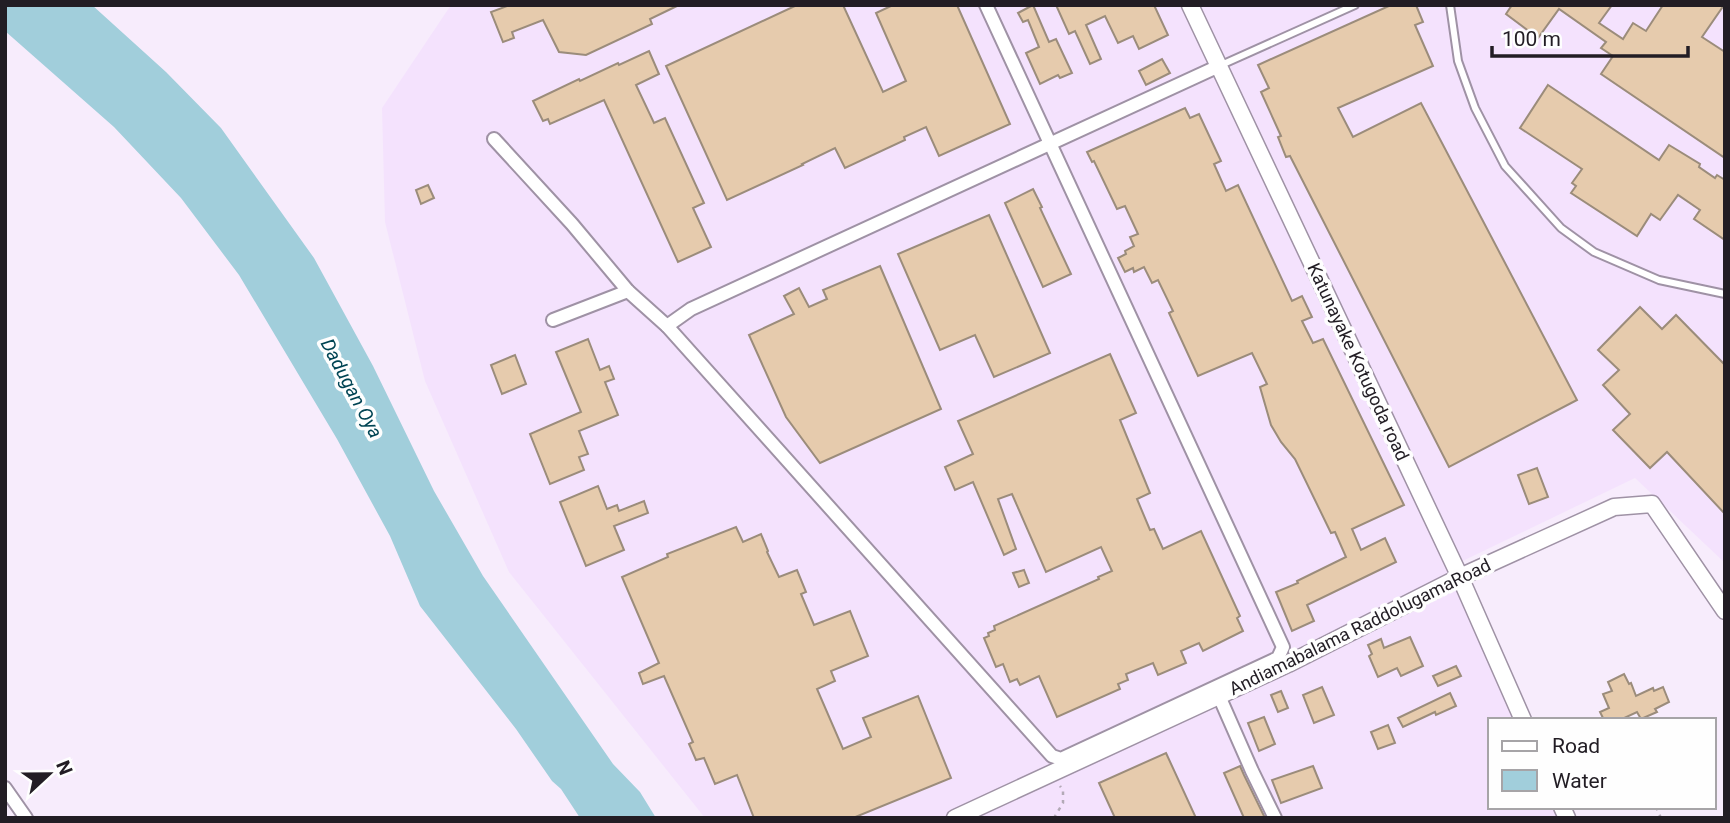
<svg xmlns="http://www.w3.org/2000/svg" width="1730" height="823" font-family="Roboto,sans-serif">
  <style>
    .built { fill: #f4e2fd }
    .water { fill: #a1cedb }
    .building { fill: #e6cbad; stroke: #9b8c7b; stroke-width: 2 }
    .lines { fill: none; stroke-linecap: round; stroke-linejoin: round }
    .lane-casing { stroke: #9f92a5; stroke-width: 10 }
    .street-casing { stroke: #9f92a5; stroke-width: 16 }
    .secondary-casing { stroke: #9f92a5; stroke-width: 19 }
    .path { stroke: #b3aab7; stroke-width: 2.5; stroke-dasharray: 3.5 5; stroke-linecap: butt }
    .lane { stroke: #fff; stroke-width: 6 }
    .street { stroke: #fff; stroke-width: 12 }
    .secondary { stroke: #fff; stroke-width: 16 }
    .labels { text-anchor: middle; stroke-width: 7; stroke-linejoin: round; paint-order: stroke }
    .street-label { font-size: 18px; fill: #221d24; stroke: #fefefe }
    .water-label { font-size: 19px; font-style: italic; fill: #004453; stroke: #fefefe }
  </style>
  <rect width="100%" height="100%" fill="#f7ecfc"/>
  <polygon class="built" points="451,5 1725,5 1725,563 1635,478 1448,568 1516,720 1490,720 1490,807 1555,807 1560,818 705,818 509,572 425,381 385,222 382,108"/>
  <polygon class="water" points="5,5 92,5 166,72 221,128 314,258 373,366 434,491 483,576 613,764 640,792 656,818 580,818 561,789 552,781 516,729 420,606 390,536 337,439 239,275 181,198 114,127 5,31"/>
  <g class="building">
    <polygon points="510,5 679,5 650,19 652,24 586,55 559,52 543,20 512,32 514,38 503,42 491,12"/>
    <polygon points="797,5 843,5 883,92 906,81 876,13 893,5 957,5 1010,124 939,156 926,127 904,137 905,140 845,168 835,148 802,164 803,165 727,200 666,66"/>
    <polygon points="1033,5 1049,42 1056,39 1072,73 1060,78 1058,75 1040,84 1026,53 1039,47 1028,20 1023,22 1018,13"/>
    <polygon points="1056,5 1154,5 1168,35 1139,49 1133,36 1118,43 1105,16 1086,25 1101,59 1090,64 1075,31 1069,34"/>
    <polygon points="1391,5 1416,5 1423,22 1415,25 1433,66 1338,108 1353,137 1421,103 1577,400 1449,467 1290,156 1286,157 1278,137 1281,136 1261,92 1269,88 1258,65"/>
    <polygon points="1512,5 1612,5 1599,23 1623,39 1633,23 1646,31 1663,5 1724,5 1702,37 1725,52 1725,158 1601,74 1613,56 1601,48 1606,42 1559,9 1538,38 1506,14"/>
    <polygon points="649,51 659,74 636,85 654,123 665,118 704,203 693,208 711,247 678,262 604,100 550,124 548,119 543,121 533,101 579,79 580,81 618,63 619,65"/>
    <polygon points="1162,59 1170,73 1146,85 1139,71"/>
    <polygon points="1548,85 1659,160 1669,145 1700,164 1699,167 1715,178 1717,175 1725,180 1725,240 1694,219 1700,210 1678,195 1660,220 1651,214 1637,236 1571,193 1576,186 1572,183 1582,169 1520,128"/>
    <polygon points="1185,108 1190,118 1199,114 1221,161 1214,164 1226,191 1238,185 1292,301 1302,296 1312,317 1302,321 1313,343 1323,339 1404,505 1352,529 1361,550 1385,538 1396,562 1307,605 1314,621 1292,631 1276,592 1298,583 1297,581 1346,557 1335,532 1331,533 1295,459 1281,442 1271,425 1260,387 1267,384 1252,353 1198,376 1169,313 1173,311 1158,280 1152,283 1144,267 1134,272 1133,268 1125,272 1118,258 1126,254 1125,251 1134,246 1130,237 1138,234 1125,206 1117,209 1094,161 1092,162 1087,152"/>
    <polygon points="428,185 434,198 421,204 416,190"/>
    <polygon points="1033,189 1042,207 1040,208 1071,274 1043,287 1005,203"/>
    <polygon points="989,215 1050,353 994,377 975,335 940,350 898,254"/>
    <polygon points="880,266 941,409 820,463 786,417 749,335 794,314 784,296 799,288 809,307 827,299 823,290"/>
    <polygon points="1640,307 1662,329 1676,315 1725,365 1725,514 1667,452 1650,468 1613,430 1630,414 1603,385 1619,370 1598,350"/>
    <polygon points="588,339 600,370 609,366 614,379 605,382 618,415 579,431 588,454 579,457 584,470 550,484 530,434 581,412 556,352"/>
    <polygon points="1110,354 1136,413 1120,420 1150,493 1137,499 1150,530 1154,529 1163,549 1201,531 1240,616 1237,618 1243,631 1203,651 1199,643 1181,651 1186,663 1158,675 1153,663 1126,674 1128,680 1118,684 1120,689 1057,717 1039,676 1020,685 1017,679 1010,682 1003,664 996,667 984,638 989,636 988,633 995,630 994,626 1099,579 1098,577 1112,571 1101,547 1046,572 1012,494 998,499 1016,549 1004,555 973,482 955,490 945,467 973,454 958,421"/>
    <polygon points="515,355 526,384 502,394 491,365"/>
    <polygon points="1537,468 1548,497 1529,504 1518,475"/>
    <polygon points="598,486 607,509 617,505 619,511 644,501 648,513 614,526 624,550 586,566 560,502"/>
    <polygon points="736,527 743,542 761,534 768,551 767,552 779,577 797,570 806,592 801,594 814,625 850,611 868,656 831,671 835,681 817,689 843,749 871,737 863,718 918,696 951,778 853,818 754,818 737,775 715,784 704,758 696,760 689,744 693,742 664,676 643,684 639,673 659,663 622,577 668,557 667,554"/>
    <polygon points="1024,570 1029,583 1019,587 1013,573"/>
    <polygon points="1410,637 1423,666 1401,676 1397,668 1378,677 1369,656 1372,654 1368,645 1381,639 1384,648"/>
    <polygon points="1456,666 1461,676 1438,686 1433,676"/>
    <polygon points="1624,674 1629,684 1631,683 1636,696 1653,688 1654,691 1663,687 1669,702 1655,709 1657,712 1641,719 1637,712 1620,720 1604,720 1600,712 1609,708 1603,694 1612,691 1608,682"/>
    <polygon points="1322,687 1334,715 1314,723 1303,695"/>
    <polygon points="1281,691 1288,708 1278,712 1271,695"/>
    <polygon points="1450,693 1456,706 1436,715 1435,712 1403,727 1398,718"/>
    <polygon points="1264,717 1275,744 1259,751 1248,723"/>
    <polygon points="1388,725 1395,743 1378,749 1371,732"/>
    <polygon points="1166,753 1196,818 1115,818 1099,783"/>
    <polygon points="1240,766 1244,775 1265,818 1244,818 1224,773"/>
    <polygon points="1313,766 1322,788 1281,803 1272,780"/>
  </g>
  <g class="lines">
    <defs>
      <g id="lane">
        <polyline points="1450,5 1458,61 1475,108 1505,166 1561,228 1594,252 1659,280 1725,294"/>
        <polyline points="1219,66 1355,5"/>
      </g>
      <g id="street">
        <polyline points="986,5 1283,647 1278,658 1061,759 1052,756 667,326 691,309 1219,66"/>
        <polyline points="494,139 572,224 628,291 667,326"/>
        <polyline points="553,320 628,291"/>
        <polyline points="1219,696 1252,771 1275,818"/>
        <polyline points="5,788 26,818"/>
      </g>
      <g id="secondary">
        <polyline points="1190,5 1460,577 1523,720"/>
        <polyline points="1562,807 1567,818"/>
        <polyline points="955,818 1288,664 1460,577 1614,507 1652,504 1725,611"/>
      </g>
    </defs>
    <use href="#lane" class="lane-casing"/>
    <use href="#street" class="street-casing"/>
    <use href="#secondary" class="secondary-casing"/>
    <g class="path">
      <polyline points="1656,807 1661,818"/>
      <polyline points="1054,818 1063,803 1063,790 1060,786"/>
    </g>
    <use href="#lane" class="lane"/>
    <use href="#street" class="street"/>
    <use href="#secondary" class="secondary"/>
  </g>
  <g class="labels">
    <g class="street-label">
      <text transform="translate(1358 362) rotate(65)" y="6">Katunayake Kotugoda road</text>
      <text transform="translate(1360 627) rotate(-26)" y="6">Andiamabalama RaddolugamaRoad</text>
    </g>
    <g class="water-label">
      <text transform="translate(352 388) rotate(62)" y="7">Dadugan Oya</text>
    </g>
  </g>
  <rect width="1730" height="823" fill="none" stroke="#221d24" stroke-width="14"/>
  <rect x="1488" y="718" width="228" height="91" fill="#fefefe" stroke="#a6a4a7" stroke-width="2"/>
  <rect x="1502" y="741" width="35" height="10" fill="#ffffff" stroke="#a6a4a7" stroke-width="2"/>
  <text x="1552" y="753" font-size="21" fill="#221d24">Road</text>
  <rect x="1502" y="770" width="35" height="21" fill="#a1cedb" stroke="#a6a4a7" stroke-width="2"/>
  <text x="1552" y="788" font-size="21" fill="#221d24">Water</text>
  <g transform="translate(49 774) rotate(68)" stroke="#fefefe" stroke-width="5" paint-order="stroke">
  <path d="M0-5L12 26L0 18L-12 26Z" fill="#221d24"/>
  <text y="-10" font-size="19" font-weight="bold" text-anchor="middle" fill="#221d24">N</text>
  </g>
  <path d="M1492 46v10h196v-10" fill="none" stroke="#221d24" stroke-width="3.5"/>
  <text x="1502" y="46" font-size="21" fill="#221d24" stroke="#fefefe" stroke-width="5" paint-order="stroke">100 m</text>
</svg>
